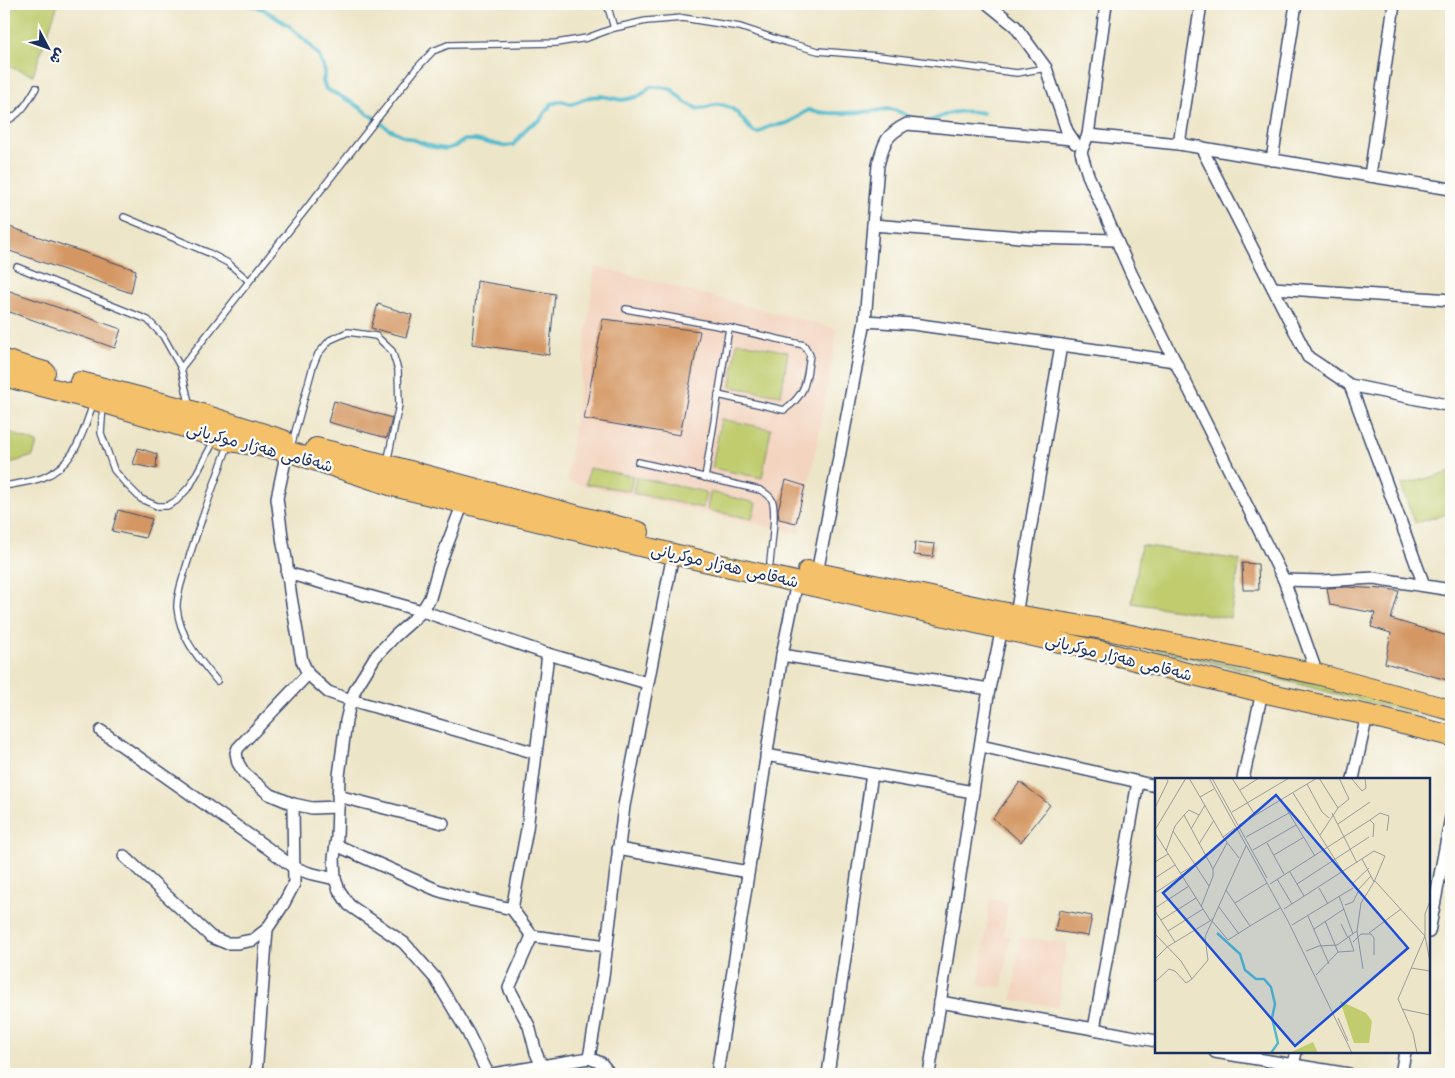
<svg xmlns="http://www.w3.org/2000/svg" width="1455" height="1078" font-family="Mali,'Playpen Sans Arabic',sans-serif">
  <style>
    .built { fill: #f3d4bf }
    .green { fill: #c0cc6e; stroke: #6e7e66 }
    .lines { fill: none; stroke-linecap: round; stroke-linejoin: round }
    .stream { stroke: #50bacc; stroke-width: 4 }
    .building { fill: #d49763 }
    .lane-casing { stroke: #3a4a6e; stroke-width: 8 }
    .street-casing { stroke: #3a4a6e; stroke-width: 14 }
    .highway-casing { stroke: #3a4a6e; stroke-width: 22 }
    .lane { stroke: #fff; stroke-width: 5.5 }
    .street { stroke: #fff; stroke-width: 11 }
    .highway { stroke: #f4c16a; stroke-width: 20 }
    .labels { text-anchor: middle; stroke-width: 4.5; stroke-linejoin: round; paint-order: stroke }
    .street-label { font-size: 16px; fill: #1b2f5e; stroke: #fdfcf7 }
    .inset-river { fill: none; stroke: #50bacc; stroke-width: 2.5 }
    .inset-road { fill: none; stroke: #999c9d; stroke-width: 1 }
    .view { fill: #1d4ed8; fill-opacity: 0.15; stroke: #1d4ed8; stroke-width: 2.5 }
    .inset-edge { fill: none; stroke: #1b2f5e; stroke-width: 2.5 }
  </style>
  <rect width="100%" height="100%" fill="#fdfcf7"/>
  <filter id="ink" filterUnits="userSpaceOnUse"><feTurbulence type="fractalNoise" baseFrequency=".02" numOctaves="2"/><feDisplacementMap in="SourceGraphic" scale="10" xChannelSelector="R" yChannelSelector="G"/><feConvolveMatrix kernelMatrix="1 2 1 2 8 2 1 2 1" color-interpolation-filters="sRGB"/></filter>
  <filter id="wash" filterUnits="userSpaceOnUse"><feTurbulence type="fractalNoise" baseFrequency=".0096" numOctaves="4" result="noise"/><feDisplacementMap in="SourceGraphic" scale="20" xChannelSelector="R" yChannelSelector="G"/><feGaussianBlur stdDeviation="1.12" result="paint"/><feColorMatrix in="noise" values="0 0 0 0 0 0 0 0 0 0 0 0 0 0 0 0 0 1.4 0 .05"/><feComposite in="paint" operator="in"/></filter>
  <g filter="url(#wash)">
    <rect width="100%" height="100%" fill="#ede5c7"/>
    <g class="built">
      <polygon points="595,266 838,329 800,534 567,482"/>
      <polygon points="990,899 1008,902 1004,935 1010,936 1002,988 979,984"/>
      <polygon points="1020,937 1067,943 1058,1007 1012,1000"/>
    </g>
    <g class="green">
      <polygon points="4,4 58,4 33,75 4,65"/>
      <polygon points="737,342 788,352 781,395 731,387"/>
      <polygon points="721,419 771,429 762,478 712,468"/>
      <polygon points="4,430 37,443 33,456 4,465"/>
      <polygon points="589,468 633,476 630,491 586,484"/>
      <polygon points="1451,472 1451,513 1415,523 1401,485"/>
      <polygon points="636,477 706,492 703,508 633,493"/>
      <polygon points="710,492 756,503 752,519 707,510"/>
      <polygon points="1141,545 1240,560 1230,618 1132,603"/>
      <path d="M1131,643l320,69v10c-106,-23 -210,-57 -317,-75z"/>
    </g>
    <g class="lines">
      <g class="stream">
        <path d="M247,4l16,5 26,17 20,18 10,12 6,16 -2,9 3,8 26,13 37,27 17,8 27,10 13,2 9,-3 10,-6h10l29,6 9,-1 16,-19 11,-6 11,-16 10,-3 10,3 19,-7 11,-1 21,4 10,-2 8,-2 10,-9h10l11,2 14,13 13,7c6,-1 11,-3 16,-4 20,-3 27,14 39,27l5,1c12,-11 21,-5 33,-12 6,-3 11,-7 17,-11 18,5 47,3 66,1 5,0 10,-2 15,-2 11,1 19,9 29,11"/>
        <path d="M928,121c8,-1 15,-6 23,-8 8,-2 24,-2 32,0"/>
      </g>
    </g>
    <g id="blocks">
      <g class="building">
        <polygon points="4,225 136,270 131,293 4,249"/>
        <polygon points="477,281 555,294 549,355 472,344"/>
        <polygon points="4,289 121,329 115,348 4,310"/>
        <polygon points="378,304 412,315 406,337 371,328"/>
        <polygon points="603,319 700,331 680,435 584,419"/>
        <polygon points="334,401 392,418 387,438 328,422"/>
        <polygon points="138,448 157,454 156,469 133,464"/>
        <polygon points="786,480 805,486 796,523 779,519 778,510"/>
        <polygon points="118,510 152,519 145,538 112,531"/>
        <polygon points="915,542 935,544 933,557 914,555"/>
        <polygon points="1242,563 1258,564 1259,590 1243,590"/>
        <polygon points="1347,587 1382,589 1382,588 1399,591 1391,619 1451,637 1451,653 1447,680 1385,663 1391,633 1371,627 1375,613 1330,605 1327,588"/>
        <polygon points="1020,782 1050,805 1021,842 993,818"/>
        <polygon points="1059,910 1092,916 1088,936 1055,931"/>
      </g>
    </g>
  </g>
  <g filter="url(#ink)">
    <use href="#blocks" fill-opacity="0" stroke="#3a4a6e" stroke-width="1"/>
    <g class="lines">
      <defs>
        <g id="lane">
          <polyline points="607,4 614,28"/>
          <path d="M4,122c16,-6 24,-20 32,-34"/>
          <polyline points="124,217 209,253 228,263 249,281"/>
          <polyline points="17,267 148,320 163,336 181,368 190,407"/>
          <path d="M626,309l103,19 75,17 6,10c-4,26 -3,39 -26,55l-66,-15"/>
          <polyline points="181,368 417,68 433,51 448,45 556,43 587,38 614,28 646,21 683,18 740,27 785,42 818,51 878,56 1017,73 1046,68"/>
          <polyline points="103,405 101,433 114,470 126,484 141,499 157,506 167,506 176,501 190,486 215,439"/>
          <polyline points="292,443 313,366 318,354 330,340 348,332 376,336 392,351 398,370 399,405 387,463"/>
          <path d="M638,462l122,28c4,2 10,5 12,10 5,11 -1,49 -2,63"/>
          <polyline points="705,478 729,328"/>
          <path d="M4,486c12,-2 26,-4 38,-8 33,-13 40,-43 51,-74"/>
          <path d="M217,681c-18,-22 -37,-43 -40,-73 -1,-12 6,-30 9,-41 13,-42 28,-83 43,-124"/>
        </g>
        <g id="street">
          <polyline points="988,4 1015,26 1046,68 1067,131 1075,143"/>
          <polyline points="1106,4 1088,135 1081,152 1088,175 1131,273 1284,580 1317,674"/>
          <polyline points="1088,135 1179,144 1370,176 1451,189"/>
          <polyline points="1179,144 1201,4"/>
          <polyline points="1201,147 1308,357 1350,385 1451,406"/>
          <polyline points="1272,160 1296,4"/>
          <polyline points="1370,176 1394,4"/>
          <polyline points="873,225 1032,238 1116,240"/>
          <polyline points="1273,288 1451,300"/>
          <path d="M865,321l13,-156c6,-22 7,-30 29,-41l165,15"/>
          <polyline points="1350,385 1424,585"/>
          <polyline points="287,451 277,498 283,544 286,558 290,591 302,661 308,674 328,692 351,700 536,753"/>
          <polyline points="463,503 439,566 430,598 422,611 413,620 395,636 375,657 356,688 351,700 346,721 339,776 337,837 334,858 335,879 339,890 349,905 404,943 435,978 468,1033 488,1074"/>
          <polyline points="287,573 422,611 548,654 647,683"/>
          <polyline points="817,573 865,321 913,324 1175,361"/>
          <polyline points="1284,580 1322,581 1374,578 1451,590"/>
          <polyline points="1016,615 1061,345"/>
          <polyline points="782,655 989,689"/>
          <polyline points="308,674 238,748 236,753 238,763 244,773 269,794 293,804 312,808 338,807"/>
          <polyline points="101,731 266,847 293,867 309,873 335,879"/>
          <polyline points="981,746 1156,786"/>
          <polyline points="766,755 973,792"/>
          <polyline points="1243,779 1262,692"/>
          <polyline points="1353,779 1367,715"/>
          <polyline points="338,796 443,823"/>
          <polyline points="336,845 437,890 463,898 512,909 532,936 607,946"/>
          <polyline points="618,849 748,872"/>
          <polyline points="124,856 211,937 226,943 237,943 253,940 267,929 283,905 294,884 293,804"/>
          <polyline points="512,909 527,829 548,654"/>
          <polyline points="1429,932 1451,817"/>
          <polyline points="532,936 509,988 529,1026 536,1053 542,1066"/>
          <polyline points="940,1002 1094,1029 1156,1041"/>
          <polyline points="1094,1029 1138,782"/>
          <polyline points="1215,1052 1349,1074"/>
          <polyline points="589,1058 603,976 624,806 673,554"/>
          <polyline points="1293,1065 1296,1052"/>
          <polyline points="256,1074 267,929"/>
          <polyline points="493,1074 589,1058 601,1063 610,1074"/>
          <polyline points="717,1074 782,655 797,582"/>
          <polyline points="828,1074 872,774"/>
          <polyline points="929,1074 989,689 1002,628"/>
          <polyline points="1401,1074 1405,1052"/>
        </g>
        <g id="highway">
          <polyline points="4,360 45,372"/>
          <polyline points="4,376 95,400 230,441 287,451 393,486 673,554 1099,651 1262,692 1367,715 1451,736"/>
          <polyline points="80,382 192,411 283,440"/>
          <polyline points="316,448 387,465 639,532"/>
          <polyline points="808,571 1016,615 1102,629 1317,674 1451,710"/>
        </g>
      </defs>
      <use href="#lane" class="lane-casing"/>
      <use href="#street" class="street-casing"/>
      <use href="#highway" class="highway-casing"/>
      <use href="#lane" class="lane"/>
      <use href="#street" class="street"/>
      <use href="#highway" class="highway"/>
    </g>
  </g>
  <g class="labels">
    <g class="street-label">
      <text transform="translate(260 447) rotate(15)" y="6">شەقامی ھەژار موکریانی</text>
      <text transform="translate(725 565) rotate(13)" y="6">شەقامی ھەژار موکریانی</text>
      <text transform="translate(1119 657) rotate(14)" y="6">شەقامی ھەژار موکریانی</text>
    </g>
  </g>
  <g transform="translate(1155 778)">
    <rect width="275" height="275" fill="#ede5c7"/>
    <path d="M185,223l26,12 6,8 -3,22h-15zM158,264l5,11h-29z" fill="#c0cc6e"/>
    <path class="inset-river" d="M62,155l23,21 5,16 11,9h8l7,8 4,17 -3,14 6,25 -7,10"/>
    <path class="inset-road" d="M34,0l11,19 14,-8M54,0l80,145 63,130M57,0l55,100M77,0l23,37M164,0l19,30 -18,27M196,0l11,13 4,-3 -1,-10M152,6l15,28 7,6M85,12l19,-12M138,15l50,79M45,19l23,40M126,22l34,56M0,30l13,-27 -2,-3M183,30l11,-9 -10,-21M77,34l57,-34M177,35l25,50M29,37l5,-5 10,5M215,42l10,-7 9,3 -2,15M183,46l32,-22M84,47l78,-47M80,50l-12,9 16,21M36,51l14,-24M0,52l31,-52M18,53l36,55M0,55l55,87M91,59l43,-24M112,65l17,31M44,66l15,-24M98,72l43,-25M11,73l9,-25 9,-11 29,54v7l-12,31M119,77l30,-18M0,84l13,-8M58,91l14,-26M135,94l14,24M26,95l13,-8M0,100l20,-13M122,101l15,25M220,103l50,55M115,106l100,-64 4,4 -1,13M142,106l72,-47M164,110l9,16M71,112l24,36 30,-18M202,113l14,-15M0,115l27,-18M184,118l14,38M209,119l-12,-13 17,-16M275,123l-5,13v22l5,26M80,125l32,-20M190,127l8,-3 5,-10M64,129l20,27M0,130l34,-22M129,131l90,-58 11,5 -11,26M0,133l20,31M153,138l21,48M6,142l35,-22M57,143l16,19 22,-14M186,146l7,14M137,147l61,-37M159,151l30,-20M13,153l35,-22M202,153l6,38M214,155l32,-24M0,156l26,27 11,18M198,164l8,-8h10l3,4v17M151,173l13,-5 18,-1 20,-14 4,-28 13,-21 -12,-23M183,174l16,-1 -5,-14M0,181l12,-12 46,-28 33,-73M256,190l19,3M161,197l22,-23 -13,-31M0,204l14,-13 6,2 11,12 6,-4 16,-19 -3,-23 8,-18M247,231l28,6M183,240l10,23M262,275l-4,-20 -15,-34 27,-63"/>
    <path class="view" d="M121,17l132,153 -113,98 -132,-153z"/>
    <rect width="275" height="275" class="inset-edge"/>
  </g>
  <rect width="1455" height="1078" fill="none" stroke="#fdfcf7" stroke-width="20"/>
  <g transform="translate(48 48) rotate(131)" stroke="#fdfcf7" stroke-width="4" paint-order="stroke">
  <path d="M0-4L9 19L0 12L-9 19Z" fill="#1b2f5e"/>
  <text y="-8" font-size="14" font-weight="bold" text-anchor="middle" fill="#1b2f5e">ش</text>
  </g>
</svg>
